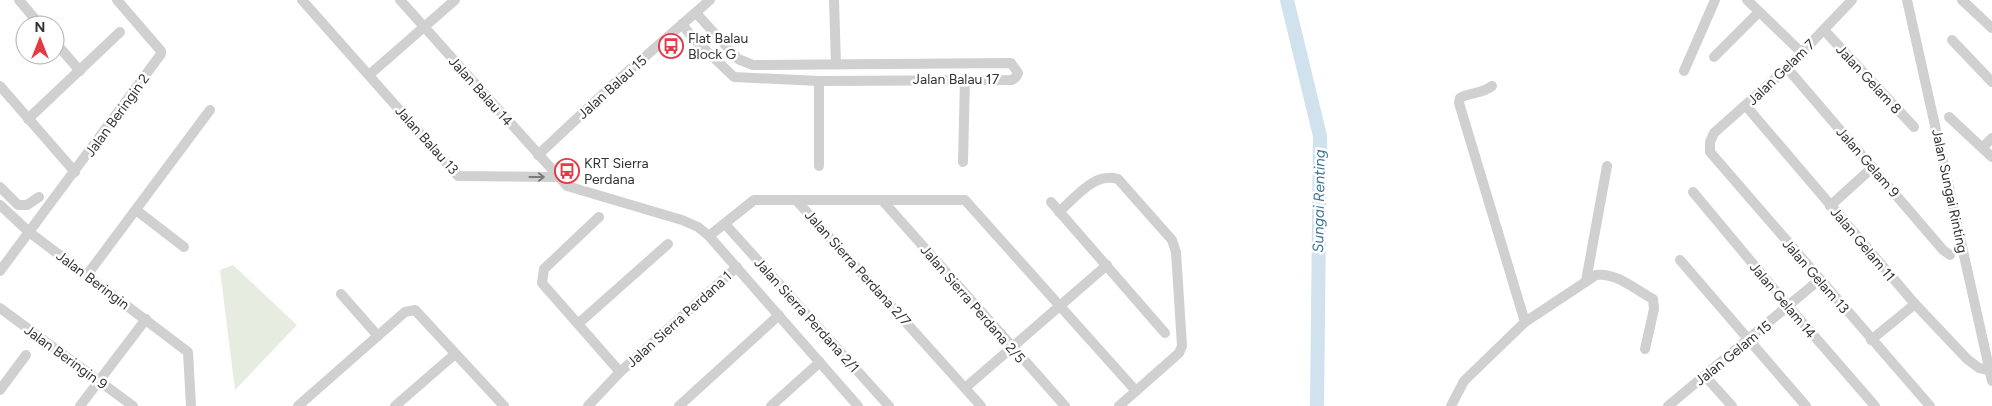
<svg xmlns="http://www.w3.org/2000/svg" width="1992" height="406" font-family="Figtree,sans-serif">
  <style>
    .green { fill: #e6ecdf }
    .lines { fill: none; stroke-linecap: round; stroke-linejoin: round }
    .river { stroke: #cfe2ee; stroke-width: 14 }
    .minor { stroke: #d0d0d0; stroke-width: 10 }
    .oneway { stroke: #7a7a7a }
    .labels { text-anchor: middle; stroke-width: 5; stroke-linejoin: round; paint-order: stroke }
    .poi-label { font-size: 14px; fill: #333; stroke: #fff; text-anchor: start }
    .street-label { font-size: 14px; fill: #333; stroke: #fff }
    .water-label { font-size: 15px; font-style: italic; fill: #3f7597; stroke: #fff }
  </style>
  <rect width="100%" height="100%" fill="#fff"/>
  <polygon class="green" points="233,265 297,325 235,390 220,270"/>
  <g class="lines">
    <polyline class="river" points="1287,0 1320,136 1317,406"/>
    <g class="minor">
      <polyline points="19,0 40,25"/>
      <polyline points="302,0 458,176 558,177"/>
      <polyline points="400,0 567,186 682,220 698,227 709,236 858,406"/>
      <polyline points="834,0 836,64"/>
      <polyline points="1747,0 1802,53"/>
      <polyline points="1852,0 1787,68 1714,133 1710,142 1710,152 1930,406"/>
      <polyline points="1907,0 1992,381"/>
      <polyline points="1962,0 1992,28"/>
      <polyline points="682,24 692,37 734,77 819,81 1012,80 1016,77 1018,73 1011,63 753,65 738,59 696,13"/>
      <polyline points="1824,30 1914,127"/>
      <polyline points="1952,40 1992,82"/>
      <polyline points="55,42 80,71"/>
      <polyline points="1714,57 1759,12"/>
      <polyline points="1787,68 1943,250 1950,255"/>
      <polyline points="1684,71 1715,0"/>
      <polyline points="369,75 455,0"/>
      <polyline points="819,81 819,166"/>
      <polyline points="0,86 75,172"/>
      <polyline points="1746,106 1915,304 1967,359 1979,368 1989,370"/>
      <polyline points="1949,117 1992,157"/>
      <polyline points="28,119 120,32"/>
      <polyline points="1983,147 1992,138"/>
      <polyline points="538,155 617,81 710,0"/>
      <polyline points="963,162 965,79"/>
      <polyline points="0,187 18,205 27,205 39,197"/>
      <polyline points="1693,192 1789,307 1875,406"/>
      <polyline points="796,200 965,200 1136,391"/>
      <polyline points="882,200 1065,406"/>
      <polyline points="1051,202 1165,333"/>
      <polyline points="0,205 29,232 188,352 191,406"/>
      <polyline points="1830,206 1873,167"/>
      <polyline points="136,210 184,247"/>
      <path d="M1059,212c17,-15 35,-40 59,-33l54,61 4,12 6,94 -3,7 -60,53"/>
      <polyline points="599,217 544,269 542,283 620,372"/>
      <polyline points="725,224 889,406"/>
      <polyline points="709,236 754,200 796,200 981,406"/>
      <polyline points="1680,260 1806,406"/>
      <polyline points="0,271 161,54 161,51 117,0"/>
      <polyline points="87,275 210,110"/>
      <polyline points="1586,281 1607,166"/>
      <polyline points="341,294 378,336"/>
      <polyline points="0,308 133,406"/>
      <path d="M1525,322l71,-47c20,-3 40,15 57,24l1,10 -9,40"/>
      <polyline points="579,323 668,244"/>
      <polyline points="1871,340 1915,304"/>
      <polyline points="1705,376 1732,406"/>
      <polyline points="965,388 1107,265"/>
      <polyline points="0,390 26,355"/>
      <polyline points="80,406 146,319"/>
      <polyline points="298,406 405,312 415,310 504,406"/>
      <polyline points="395,406 455,354"/>
      <polyline points="588,406 620,372 737,267"/>
      <polyline points="679,406 779,315"/>
      <polyline points="771,406 820,362"/>
      <path d="M1451,406l13,-25 61,-59 -66,-219 1,-5c11,-6 22,-4 32,-12"/>
      <polyline points="1668,406 1819,280"/>
    </g>
  </g>
  <defs><path id="oneway-shaft" d="M-6 0H5M1.5-3L5.5 0L1.5 3" fill="none" stroke-width="1.6" stroke-linecap="round" stroke-linejoin="round" transform="scale(1.25)"/></defs>
  <use class="oneway" href="#oneway-shaft" transform="translate(537 177)"/>
  <defs>
    <symbol id="bus-ring" viewBox="-11 -11 22 22"><circle r="9.5" fill="#fff" stroke="#e63946" stroke-width="1.5"/><path d="M-5-6H5V4H4V6H2V4H-2V6H-4V4H-5ZM-3.5-4V0h7V-4ZM-3.5 1.2v1.5H-2V1.2ZM2 1.2v1.5H3.5V1.2Z" fill="#e63946"/></symbol>
  </defs>
  <g fill-rule="evenodd">
    <use href="#bus-ring" x="657" y="32" width="28" height="28"/>
    <use href="#bus-ring" x="553" y="157" width="28" height="28"/>
  </g>
  <g class="labels">
    <g class="poi-label">
      <text x="688" y="43">Flat Balau<tspan x="688" dy="16">Block G</tspan></text>
      <text x="584" y="168">KRT Sierra<tspan x="584" dy="16">Perdana</tspan></text>
    </g>
    <g class="street-label">
      <text transform="translate(1781 72) rotate(-44)" y="5">Jalan Gelam 7</text>
      <text x="956" y="84">Jalan Balau 17</text>
      <text transform="translate(1869 79) rotate(47)" y="5">Jalan Gelam 8</text>
      <text transform="translate(612 87) rotate(-42)" y="5">Jalan Balau 15</text>
      <text transform="translate(481 91) rotate(48)" y="5">Jalan Balau 14</text>
      <text transform="translate(117 115) rotate(-54)" y="5">Jalan Beringin 2</text>
      <text transform="translate(427 140) rotate(48)" y="5">Jalan Balau 13</text>
      <text transform="translate(1868 162) rotate(49)" y="5">Jalan Gelam 9</text>
      <text transform="translate(1950 191) rotate(78)" y="5">Jalan Sungai Rinting</text>
      <text transform="translate(1863 244) rotate(50)" y="5">Jalan Gelam 11</text>
      <text transform="translate(858 268) rotate(48)" y="5">Jalan Sierra Perdana 2/7</text>
      <text transform="translate(1816 276) rotate(49)" y="5">Jalan Gelam 13</text>
      <text transform="translate(93 280) rotate(37)" y="5">Jalan Beringin</text>
      <text transform="translate(1783 300) rotate(50)" y="5">Jalan Gelam 14</text>
      <text transform="translate(973 304) rotate(49)" y="5">Jalan Sierra Perdana 2/5</text>
      <text transform="translate(807 315) rotate(48)" y="5">Jalan Sierra Perdana 2/1</text>
      <text transform="translate(679 319) rotate(-42)" y="5">Jalan Sierra Perdana 1</text>
      <text transform="translate(1733 353) rotate(-39)" y="5">Jalan Gelam 15</text>
      <text transform="translate(66 357) rotate(36)" y="5">Jalan Beringin 9</text>
    </g>
    <g class="water-label">
      <text transform="translate(1319 201) rotate(-89)" y="5">Sungai Renting</text>
    </g>
  </g>
  <g transform="translate(40 40)"><circle r="24" fill="#ffffff" stroke="#adadad"/>
  <path d="M0-4L9 19L0 12L-9 19Z" fill="#e63946"/>
  <text y="-8" font-size="14" font-weight="bold" text-anchor="middle" fill="#333333">N</text>
  </g>
</svg>
